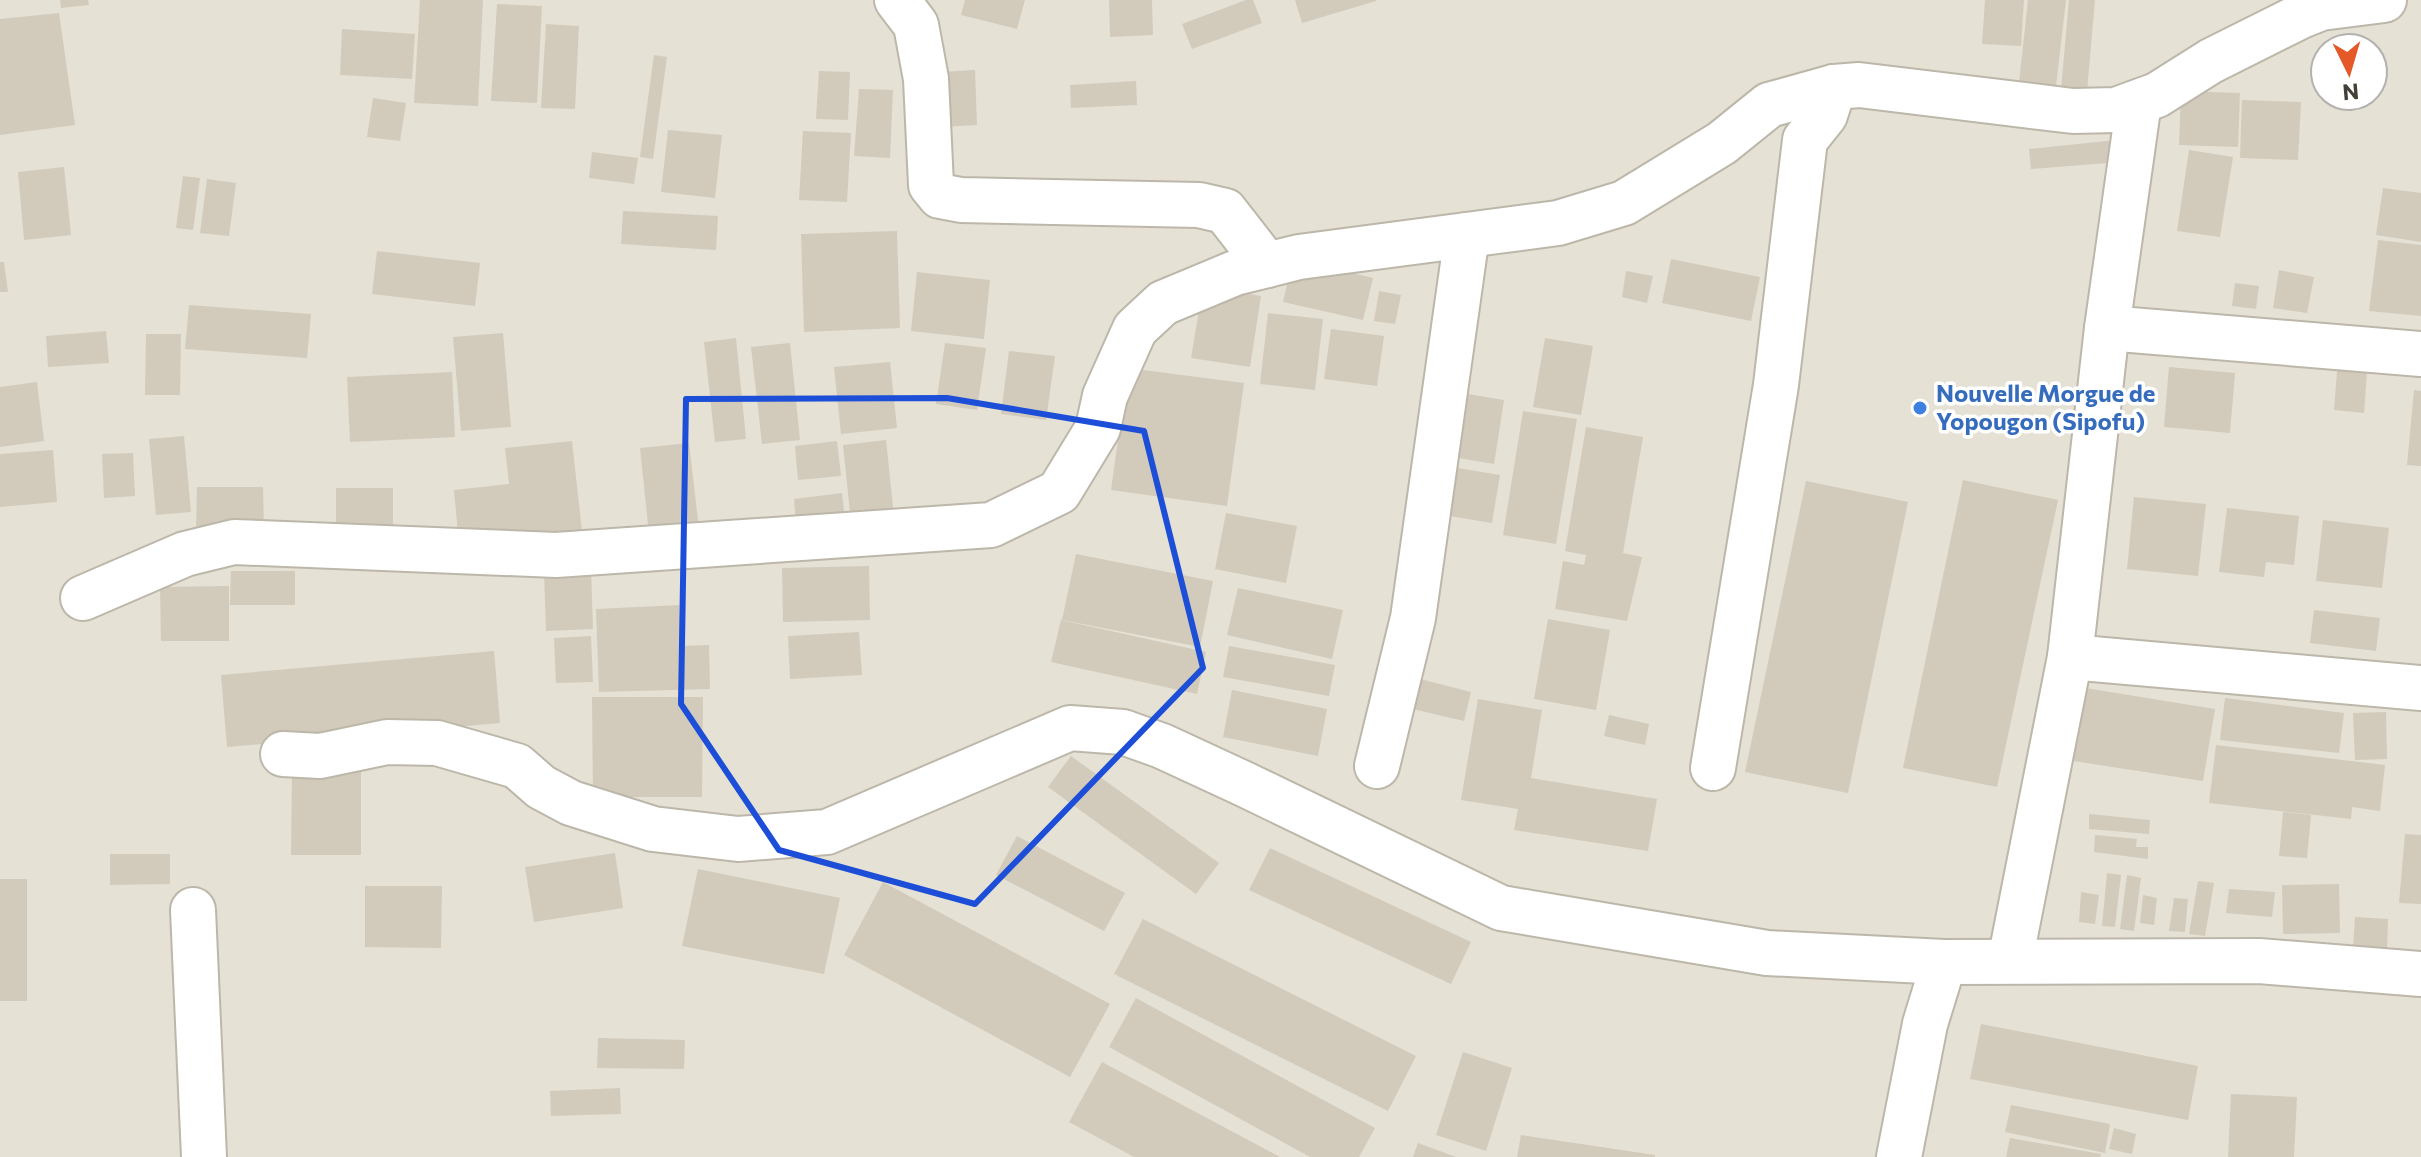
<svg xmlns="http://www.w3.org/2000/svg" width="2421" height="1157" font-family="Commissioner,sans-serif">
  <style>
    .residential { fill: #e5e1d4; fill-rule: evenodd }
    .building { fill: #d2cbbc }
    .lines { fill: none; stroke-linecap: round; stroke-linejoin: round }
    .minor-casing { stroke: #bcb7a9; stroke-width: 48 }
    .minor { stroke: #fff; stroke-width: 44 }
    .marked { fill: none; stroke: #1d4ed8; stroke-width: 6; stroke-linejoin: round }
    .shop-dot { fill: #3f7fe0; stroke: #fff; stroke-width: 3 }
    .labels { text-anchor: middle; stroke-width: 7; stroke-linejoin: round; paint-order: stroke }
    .shop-label { font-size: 24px; font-weight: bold; fill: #366cbe; stroke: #fff; text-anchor: start }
  </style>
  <rect width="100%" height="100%" fill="#f1efe6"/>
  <path class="residential" d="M0,0h2421v1157h-2421zM2325,48h48v48h-48z"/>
  <g class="building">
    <polygon points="60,0 88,0 89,5 61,8"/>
    <polygon points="420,0 483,0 478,106 414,103"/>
    <polygon points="965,0 1025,0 1017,29 961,15"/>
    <polygon points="1109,0 1152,0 1153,35 1110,37"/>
    <polygon points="1246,0 1253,0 1262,23 1192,49 1182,24"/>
    <polygon points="1295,0 1376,0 1376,1 1302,23"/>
    <polygon points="1985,0 2024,0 2021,46 1982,44"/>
    <polygon points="2028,0 2066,0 2055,95 2018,92"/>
    <polygon points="2069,0 2095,0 2086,103 2060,101"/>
    <polygon points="497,4 542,6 537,103 491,101"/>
    <polygon points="59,13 75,125 0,135 0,19"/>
    <polygon points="546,24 579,26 575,109 541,108"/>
    <polygon points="342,29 415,34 412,79 340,75"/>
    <polygon points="654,55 667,57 653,159 640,157"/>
    <polygon points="975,70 977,125 943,127 941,72"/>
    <polygon points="819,71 850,72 848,120 816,119"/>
    <polygon points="1136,81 1137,105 1071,108 1070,85"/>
    <polygon points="859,89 893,90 890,158 854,156"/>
    <polygon points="2181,91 2240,93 2238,147 2179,145"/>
    <polygon points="373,98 406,103 400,141 367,137"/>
    <polygon points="2242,100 2301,102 2298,160 2240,158"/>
    <polygon points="668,130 722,135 715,198 661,192"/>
    <polygon points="803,131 851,133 847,202 799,200"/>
    <polygon points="2116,140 2120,162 2031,169 2029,149"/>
    <polygon points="2189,150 2233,157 2220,237 2177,231"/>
    <polygon points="592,152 638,158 634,184 589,178"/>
    <polygon points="64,167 71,235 24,240 18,172"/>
    <polygon points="183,176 200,178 193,230 176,228"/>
    <polygon points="207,179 236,183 229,236 200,233"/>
    <polygon points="2383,188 2421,193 2421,242 2376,235"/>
    <polygon points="623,211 718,216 716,250 621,244"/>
    <polygon points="897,231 900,328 804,332 801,234"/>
    <polygon points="2378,240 2421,245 2421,316 2369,311"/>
    <polygon points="377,251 480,263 475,306 372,294"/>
    <polygon points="1293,259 1373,278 1363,320 1283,302"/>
    <polygon points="1671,259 1760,277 1751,321 1662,303"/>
    <polygon points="0,262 4,262 8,292 0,292"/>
    <polygon points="2279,270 2314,277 2307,313 2273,308"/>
    <polygon points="1626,271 1653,276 1647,303 1622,297"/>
    <polygon points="917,272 990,280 984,339 911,331"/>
    <polygon points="2235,283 2259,286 2256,309 2232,306"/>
    <polygon points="1203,286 1261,296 1250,367 1191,358"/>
    <polygon points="1379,291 1401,295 1395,324 1374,321"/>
    <polygon points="189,305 311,314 307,358 185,349"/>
    <polygon points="1268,313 1323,319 1315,390 1260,384"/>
    <polygon points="1331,329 1384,336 1377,386 1324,379"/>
    <polygon points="106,331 109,363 48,367 46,336"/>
    <polygon points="503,333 511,427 461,431 453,337"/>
    <polygon points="146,334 181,334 180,395 145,395"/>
    <polygon points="736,338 746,439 715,442 704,342"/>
    <polygon points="1545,338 1593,346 1581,415 1533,407"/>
    <polygon points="790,343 800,440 762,444 751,347"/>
    <polygon points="945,343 986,348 977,410 936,404"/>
    <polygon points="1009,351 1055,356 1046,420 1001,414"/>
    <polygon points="890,362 897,428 841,434 834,367"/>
    <polygon points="2169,367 2235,373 2230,433 2164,427"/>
    <polygon points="1128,368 1244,383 1227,506 1111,490"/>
    <polygon points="2337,371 2367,372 2364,413 2334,410"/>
    <polygon points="452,372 455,437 350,442 347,377"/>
    <polygon points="37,382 44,441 0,447 0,387"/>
    <polygon points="2414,390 2421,391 2421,466 2407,465"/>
    <polygon points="1450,391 1504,400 1494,464 1440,455"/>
    <polygon points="1523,411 1577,419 1556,544 1503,535"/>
    <polygon points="1586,427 1643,437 1623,553 1642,557 1627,621 1555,609 1563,561 1584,565 1586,555 1565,551"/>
    <polygon points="184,436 191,512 156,515 149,439"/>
    <polygon points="886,440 895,526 852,531 843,445"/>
    <polygon points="572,441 582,531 459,544 454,490 509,484 505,448"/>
    <polygon points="837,441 841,476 798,480 795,446"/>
    <polygon points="689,443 699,529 649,534 640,448"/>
    <polygon points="53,450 57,502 0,507 0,454"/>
    <polygon points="133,453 135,496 104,498 102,454"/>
    <polygon points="1446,466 1500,475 1492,523 1437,514"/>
    <polygon points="1963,480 2058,500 1997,787 1903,768"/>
    <polygon points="1806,481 1908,502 1848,793 1745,772"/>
    <polygon points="197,487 263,487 264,533 196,533"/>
    <rect x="336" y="488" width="57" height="43"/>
    <polygon points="842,493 846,530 797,535 794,499"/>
    <polygon points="2134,497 2206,504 2198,576 2127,569"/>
    <polygon points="2227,508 2299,516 2294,565 2266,562 2264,577 2219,572"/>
    <polygon points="1226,513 1297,526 1286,583 1215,569"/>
    <polygon points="2323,520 2389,528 2382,588 2316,581"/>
    <polygon points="1076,554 1213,581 1200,647 1062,620"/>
    <polygon points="869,566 870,620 783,622 782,568"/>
    <polygon points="591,570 593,629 546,631 544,571"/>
    <polygon points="231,571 295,571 295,605 230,605"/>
    <polygon points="229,586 229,641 161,641 160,587"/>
    <polygon points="1238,588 1343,610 1332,659 1227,635"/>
    <polygon points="679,605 681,646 709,645 710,689 599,692 596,609"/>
    <polygon points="2314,610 2380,618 2376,651 2310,643"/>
    <polygon points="1548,619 1610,630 1596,710 1534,699"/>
    <polygon points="1061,620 1206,652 1197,694 1051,662"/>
    <polygon points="859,632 862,675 790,679 788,636"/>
    <polygon points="591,636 593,682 556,683 554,638"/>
    <polygon points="1229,646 1335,665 1329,696 1223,677"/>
    <polygon points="494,651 500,723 227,747 221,675"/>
    <polygon points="1412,677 1471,692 1464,721 1404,707"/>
    <polygon points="2079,687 2215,709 2203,781 2067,760"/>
    <polygon points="1232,690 1327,709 1318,756 1223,737"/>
    <polygon points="592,697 703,697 702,797 593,797"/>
    <polygon points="2225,698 2344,713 2339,753 2220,740"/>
    <polygon points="1478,699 1542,710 1531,778 1657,799 1648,851 1514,830 1518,809 1461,800"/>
    <polygon points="2386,712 2387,759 2355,760 2353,713"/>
    <polygon points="1609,715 1649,724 1645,745 1604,736"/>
    <polygon points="2216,745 2385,765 2380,811 2352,807 2351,819 2209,803"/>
    <polygon points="1071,756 1219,863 1196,894 1048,787"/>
    <polygon points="292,770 361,770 361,855 291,855"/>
    <polygon points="2283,812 2311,815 2307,858 2279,856"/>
    <polygon points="2089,814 2150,820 2149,834 2089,829"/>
    <polygon points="2405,834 2421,835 2421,904 2399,903"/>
    <polygon points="2095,835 2137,839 2136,847 2148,847 2148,859 2094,852"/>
    <polygon points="1017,836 1125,893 1104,931 996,875"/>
    <polygon points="1270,848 1471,942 1451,984 1249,890"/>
    <polygon points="615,853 623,908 534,922 525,867"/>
    <polygon points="110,854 170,854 170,884 110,885"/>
    <polygon points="698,869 840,898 824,974 682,946"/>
    <polygon points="2107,873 2121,875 2115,927 2102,926"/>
    <polygon points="2127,875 2141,878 2134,931 2120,929"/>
    <rect x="0" y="879" width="27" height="122"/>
    <polygon points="2198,881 2214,883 2205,936 2189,934"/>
    <polygon points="883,882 1110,1004 1070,1077 844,955"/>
    <polygon points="2339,884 2340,933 2283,934 2282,885"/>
    <polygon points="365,886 442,886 441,948 365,947"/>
    <polygon points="2229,889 2275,892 2272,917 2226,913"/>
    <polygon points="2081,892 2099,895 2095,924 2079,922"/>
    <polygon points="2143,895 2157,898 2154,925 2140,923"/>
    <polygon points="2174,898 2188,899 2185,932 2169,931"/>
    <polygon points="2355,917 2388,919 2387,951 2353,949"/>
    <polygon points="1143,919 1416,1056 1388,1111 1114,974"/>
    <polygon points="1136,998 1375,1128 1359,1157 1310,1157 1109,1047"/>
    <polygon points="1981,1024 2198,1066 2188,1120 1970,1079"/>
    <polygon points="598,1038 685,1040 684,1069 597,1068"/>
    <polygon points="1463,1052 1512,1068 1486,1151 1436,1135"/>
    <polygon points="1102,1062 1280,1157 1134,1157 1069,1122"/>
    <polygon points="620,1088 621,1114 551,1116 550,1091"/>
    <polygon points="2231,1094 2297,1097 2294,1157 2228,1157"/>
    <polygon points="2011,1105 2110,1124 2105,1153 2005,1132"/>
    <polygon points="2114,1128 2136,1134 2132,1154 2109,1149"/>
    <polygon points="1521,1135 1655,1155 1655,1157 1517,1157"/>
    <polygon points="2010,1138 2101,1154 2100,1157 2006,1157"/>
    <polygon points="1418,1143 1456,1157 1413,1157"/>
  </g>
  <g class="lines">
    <defs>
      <g id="minor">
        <polyline points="897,0 916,25 926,79 931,185 940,196 961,200 1199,205 1225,211 1267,265"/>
        <polyline points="2107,328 2421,354"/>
        <polyline points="83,598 185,554 234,542 556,555 991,525 1059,492 1098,428 1105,396 1135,329 1163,303 1235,273 1299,257 1558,223 1624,203 1722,143 1769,105 1834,87 1859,85 2073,111 2116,110 2157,95 2211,61 2301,16 2321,8 2384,0"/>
        <polyline points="2070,657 2421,688"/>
        <polyline points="283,754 320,756 387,742 437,743 517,766 541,787 571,803 653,829 738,839 827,832 1070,728 1123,732 1162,746 1242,783 1501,908 1767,953 1944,962 2259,961 2421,974"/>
        <polyline points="1377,766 1413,618 1467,235"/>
        <polyline points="1713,768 1776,385 1805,140 1825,115 1834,87"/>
        <polyline points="193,910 204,1157"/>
        <polyline points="2010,961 2070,657 2107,328 2139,102"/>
        <polyline points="1899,1157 1925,1024 1944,962"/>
      </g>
    </defs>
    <use href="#minor" class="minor-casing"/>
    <use href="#minor" class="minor"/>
  </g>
  <path class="marked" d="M947,398l197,33 59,237 -228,236 -196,-54 -98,-146 5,-305z"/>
  <circle class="shop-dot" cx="1920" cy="408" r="8"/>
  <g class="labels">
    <g class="shop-label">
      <text x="1936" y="402">Nouvelle Morgue de<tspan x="1936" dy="28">Yopougon (Sipofu)</tspan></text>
    </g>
  </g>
  <g transform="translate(2349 72) rotate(175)"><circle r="38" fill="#ffffff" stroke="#b4b2af" stroke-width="2"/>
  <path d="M0-6L14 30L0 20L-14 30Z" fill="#e55828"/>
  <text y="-12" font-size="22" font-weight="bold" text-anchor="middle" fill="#433f36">N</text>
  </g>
</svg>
